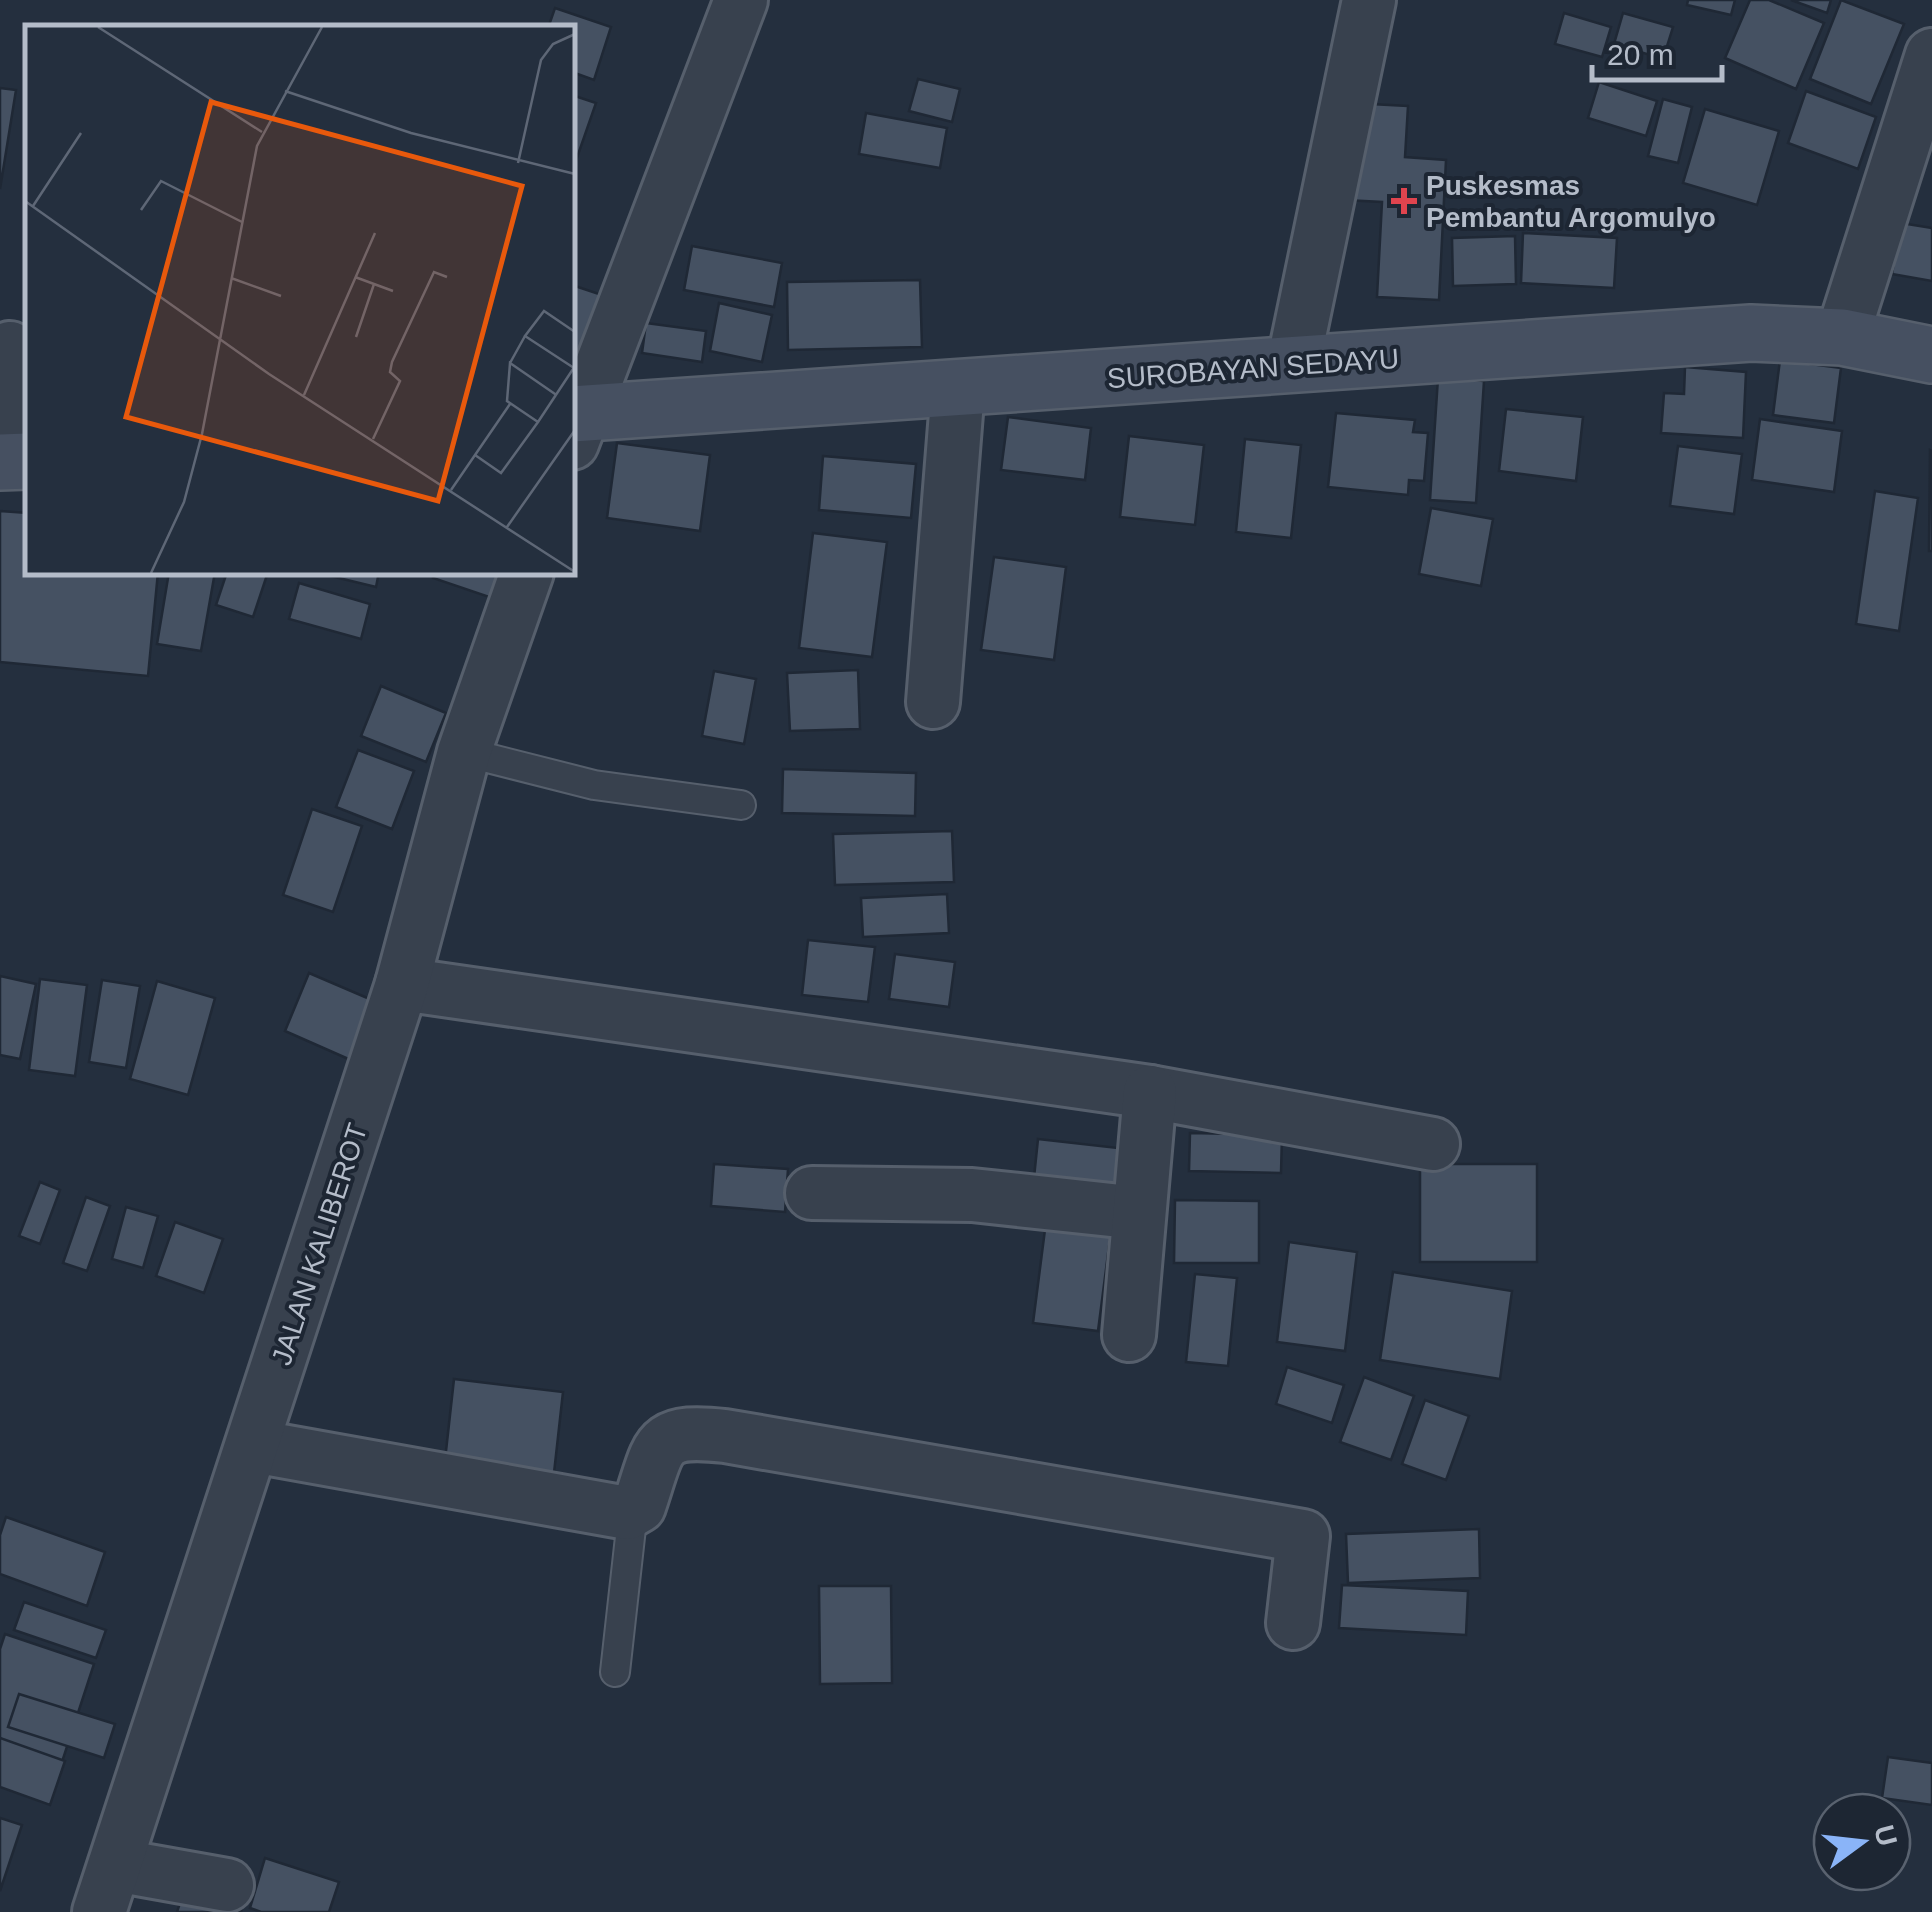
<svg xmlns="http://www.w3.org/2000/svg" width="1932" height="1912" font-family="Arial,sans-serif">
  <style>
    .building { fill: #455162; stroke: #1f2835; stroke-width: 2.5 }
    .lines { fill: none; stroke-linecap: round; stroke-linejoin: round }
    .service-casing { stroke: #565f6c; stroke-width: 32 }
    .minor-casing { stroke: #565f6c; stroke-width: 58 }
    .secondary-casing { stroke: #565f6c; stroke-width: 60 }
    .service { stroke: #38414e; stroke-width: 28 }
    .minor { stroke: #38414e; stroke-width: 52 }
    .secondary { stroke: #465061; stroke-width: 55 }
    .health-dot { fill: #e0444e; stroke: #1d2633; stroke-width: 4 }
    .labels { text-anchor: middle; stroke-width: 8; stroke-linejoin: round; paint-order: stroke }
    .poi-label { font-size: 28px; font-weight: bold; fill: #b4bcc9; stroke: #1d2633; text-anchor: start }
    .street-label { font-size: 28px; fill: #b4bcc9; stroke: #1d2633 }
    .inset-road { fill: none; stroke: #5e6776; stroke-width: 2.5 }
    .view { fill: #e8590c; fill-opacity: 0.15; stroke: #e8590c; stroke-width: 5 }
    .inset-edge { fill: none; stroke: #b4bcc9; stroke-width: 5 }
  </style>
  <rect width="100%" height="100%" fill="#242f3e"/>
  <g class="building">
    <polygon points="1688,0 1735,0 1731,15 1687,5"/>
    <polygon points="1750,0 1769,0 1824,23 1796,89 1725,58"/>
    <polygon points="1791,0 1831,0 1827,13"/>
    <polygon points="1841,0 1904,24 1871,104 1810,79"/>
    <polygon points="555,8 611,27 594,80 572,72 572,28 548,28"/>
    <polygon points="1564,13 1611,27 1602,57 1555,44"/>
    <polygon points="1623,13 1673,27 1663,59 1614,44"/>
    <polygon points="918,79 960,89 952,122 909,111"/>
    <polygon points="1599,82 1657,101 1646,136 1588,118"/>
    <polygon points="0,88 16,90 0,189"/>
    <polygon points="1806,91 1876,117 1858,169 1788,143"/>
    <polygon points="572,95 596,103 572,172"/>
    <polygon points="1663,99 1692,107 1678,163 1648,156"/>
    <polygon points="1351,103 1408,106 1405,157 1446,160 1439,300 1377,297 1382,202 1345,200"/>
    <polygon points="1705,109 1779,131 1757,205 1683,183"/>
    <polygon points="866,113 947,128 940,168 859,154"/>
    <polygon points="1901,223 1932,228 1932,281 1892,274"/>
    <polygon points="1523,233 1617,238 1614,288 1521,283"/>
    <polygon points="1515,236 1516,284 1453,286 1452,238"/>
    <polygon points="692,246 782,263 774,307 684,290"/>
    <polygon points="920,280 922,347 788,350 787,282"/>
    <polygon points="572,285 602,295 572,371"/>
    <polygon points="719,303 772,315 762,362 710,351"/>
    <polygon points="646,323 706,331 702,362 642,353"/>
    <polygon points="1780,360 1841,368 1834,423 1773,415"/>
    <polygon points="1685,367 1746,372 1743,438 1661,433 1664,393 1684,394"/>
    <polygon points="1438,378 1484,381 1476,503 1430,500"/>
    <polygon points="1506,409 1583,417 1576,481 1499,471"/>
    <polygon points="1336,413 1415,420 1413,432 1428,433 1424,481 1409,480 1408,495 1328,487"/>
    <polygon points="1008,417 1091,428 1085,480 1001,470"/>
    <polygon points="1760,419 1842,431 1834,492 1752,480"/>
    <polygon points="1129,436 1204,445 1195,525 1120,517"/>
    <polygon points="1245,439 1301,445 1291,538 1236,532"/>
    <polygon points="617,443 710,455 700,531 607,518"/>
    <polygon points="1678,446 1742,454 1734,514 1670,506"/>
    <polygon points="1930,450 1932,451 1932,551 1929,551"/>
    <polygon points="823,456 916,464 911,518 819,510"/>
    <polygon points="1875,491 1918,498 1899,631 1856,624"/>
    <polygon points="1431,508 1493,519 1481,586 1419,574"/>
    <polygon points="0,511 28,513 28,572 158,572 148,676 0,662"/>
    <polygon points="813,533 887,542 872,657 799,648"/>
    <polygon points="994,557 1066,567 1054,660 981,650"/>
    <polygon points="169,572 215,572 201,651 157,644"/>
    <polygon points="227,572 268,572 253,617 216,605"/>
    <polygon points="314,572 379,572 376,587"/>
    <polygon points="434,572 500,572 492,598 433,578"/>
    <polygon points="299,583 370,604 361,639 289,619"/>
    <polygon points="858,670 860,729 790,731 787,673"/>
    <polygon points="714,671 756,679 744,744 702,736"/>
    <polygon points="381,686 446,713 426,762 361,736"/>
    <polygon points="358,750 414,771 392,829 336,807"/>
    <polygon points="783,769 916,773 915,816 782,813"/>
    <polygon points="312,809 362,826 333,912 283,895"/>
    <polygon points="952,831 954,882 835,885 833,834"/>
    <polygon points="947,894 949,933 863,937 861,898"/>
    <polygon points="808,940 875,947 868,1002 802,995"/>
    <polygon points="895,954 955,962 949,1007 889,999"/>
    <polygon points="309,973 386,1006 362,1065 285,1031"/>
    <polygon points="0,976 36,984 20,1059 0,1055"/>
    <polygon points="40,979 87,985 75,1076 29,1070"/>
    <polygon points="102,980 140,986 126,1068 89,1062"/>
    <polygon points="157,981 215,998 188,1095 130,1079"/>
    <polygon points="1190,1133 1282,1135 1281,1173 1189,1171"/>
    <polygon points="1038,1139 1127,1149 1122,1197 1033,1187"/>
    <polygon points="714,1164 788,1169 785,1212 711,1206"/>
    <rect x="1420" y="1164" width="117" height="98"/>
    <polygon points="40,1182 60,1190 40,1244 19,1236"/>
    <polygon points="86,1197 110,1206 87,1271 63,1263"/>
    <polygon points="1175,1200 1259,1201 1259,1263 1174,1263"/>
    <polygon points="126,1207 158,1216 143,1268 112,1259"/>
    <polygon points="1047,1214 1112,1223 1098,1331 1033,1323"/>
    <polygon points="175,1222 223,1239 204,1293 156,1276"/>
    <polygon points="1289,1242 1357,1252 1345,1351 1277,1342"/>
    <polygon points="1393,1272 1512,1291 1500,1379 1380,1360"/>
    <polygon points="1195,1274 1237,1278 1228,1366 1186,1362"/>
    <polygon points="1287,1367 1344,1385 1332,1423 1276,1404"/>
    <polygon points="1364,1377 1414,1396 1391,1460 1340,1442"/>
    <polygon points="454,1379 563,1392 554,1473 445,1460"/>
    <polygon points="1425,1400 1469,1416 1446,1480 1402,1464"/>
    <polygon points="6,1517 105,1552 87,1606 0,1574 0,1535"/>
    <polygon points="1479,1529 1480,1578 1348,1583 1346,1534"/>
    <polygon points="1342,1585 1468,1591 1466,1635 1339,1628"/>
    <polygon points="819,1586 891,1586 892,1683 820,1684"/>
    <polygon points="24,1602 106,1630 96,1658 14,1630"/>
    <polygon points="5,1634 94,1664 62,1762 0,1741 0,1649"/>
    <polygon points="19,1694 115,1724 104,1758 8,1727"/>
    <polygon points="0,1738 65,1761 50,1805 0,1787"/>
    <polygon points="1888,1757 1932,1763 1932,1805 1882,1798"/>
    <polygon points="0,1818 22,1825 0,1891"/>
    <polygon points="265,1858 339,1882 329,1912 261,1912 250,1908"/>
    <polygon points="186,1885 243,1904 241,1912 177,1912"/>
  </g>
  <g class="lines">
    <defs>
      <g id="service">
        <polyline points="464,752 594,785 741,805"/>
        <polyline points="615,1672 633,1510"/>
      </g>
      <g id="minor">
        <polyline points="1842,337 1932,55"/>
        <polyline points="10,348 18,462"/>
        <polyline points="1293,365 1369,0"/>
        <polyline points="572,443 741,0"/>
        <polyline points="933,702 958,388"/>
        <polyline points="402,984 1150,1092 1433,1144"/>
        <polyline points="812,1193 972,1195 1139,1213"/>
        <polyline points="1129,1335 1150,1092"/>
        <path d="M254,1446l373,67 12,-7c21,-61 14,-78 86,-70l578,100 -10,87"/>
        <polyline points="115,1865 227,1885"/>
        <polyline points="99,1912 402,984 464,752 527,572"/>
      </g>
      <g id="secondary">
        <polyline points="572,414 1751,333 1842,337 1932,355"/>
        <polyline points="0,462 28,461"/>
      </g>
    </defs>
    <use href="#service" class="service-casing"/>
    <use href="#minor" class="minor-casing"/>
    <use href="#secondary" class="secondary-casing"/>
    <use href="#service" class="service"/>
    <use href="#minor" class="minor"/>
    <use href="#secondary" class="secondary"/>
  </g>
  <path class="health-dot" d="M1399 186h10v10h10v10h-10v10h-10v-10h-10v-10h10z"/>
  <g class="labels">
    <g class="poi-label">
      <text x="1426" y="195">Puskesmas<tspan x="1426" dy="32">Pembantu Argomulyo</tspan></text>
    </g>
    <g class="street-label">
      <text transform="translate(1253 368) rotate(-4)" y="10">SUROBAYAN SEDAYU</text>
      <text transform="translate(319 1244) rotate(-72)" y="10">JALAN KALIBEROT</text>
    </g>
  </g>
  <g transform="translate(25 25)">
    <rect width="550" height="550" fill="#242f3e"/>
    <path class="inset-road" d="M73,2l164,105M260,66l126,42 164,41M493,138l23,-103 12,-16 22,-10M0,176l244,173 306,198M8,181l48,-73M116,185l20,-29 81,41M330,252l38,14M206,253l50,18M331,312l18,-53M485,338l15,-27M549,343l-49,-32 19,-25 31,21M279,370l71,-162M513,397l37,-56M348,414l27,-58 -10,-9 2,-10 42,-90 13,5M450,430l26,18 37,-51 -31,-21 3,-38 45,31M426,465l59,-86M482,502l68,-97M126,548l33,-71 18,-68 55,-288 65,-119"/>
    <path class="view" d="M186,77l311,84 -84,315 -312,-84z"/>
    <rect width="550" height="550" class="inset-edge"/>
  </g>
  <g transform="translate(1862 1842) rotate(75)"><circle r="48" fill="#1d2633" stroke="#59626f" stroke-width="2.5"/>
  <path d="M0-8L18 38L0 25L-18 38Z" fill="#8ab4f8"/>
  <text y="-15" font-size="28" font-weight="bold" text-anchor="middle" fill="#b4bcc9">U</text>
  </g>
  <path d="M1592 65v15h130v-15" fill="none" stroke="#b4bcc9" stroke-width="5"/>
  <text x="1607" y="65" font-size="30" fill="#b4bcc9" stroke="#1d2633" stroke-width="8" paint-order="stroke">20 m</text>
</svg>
